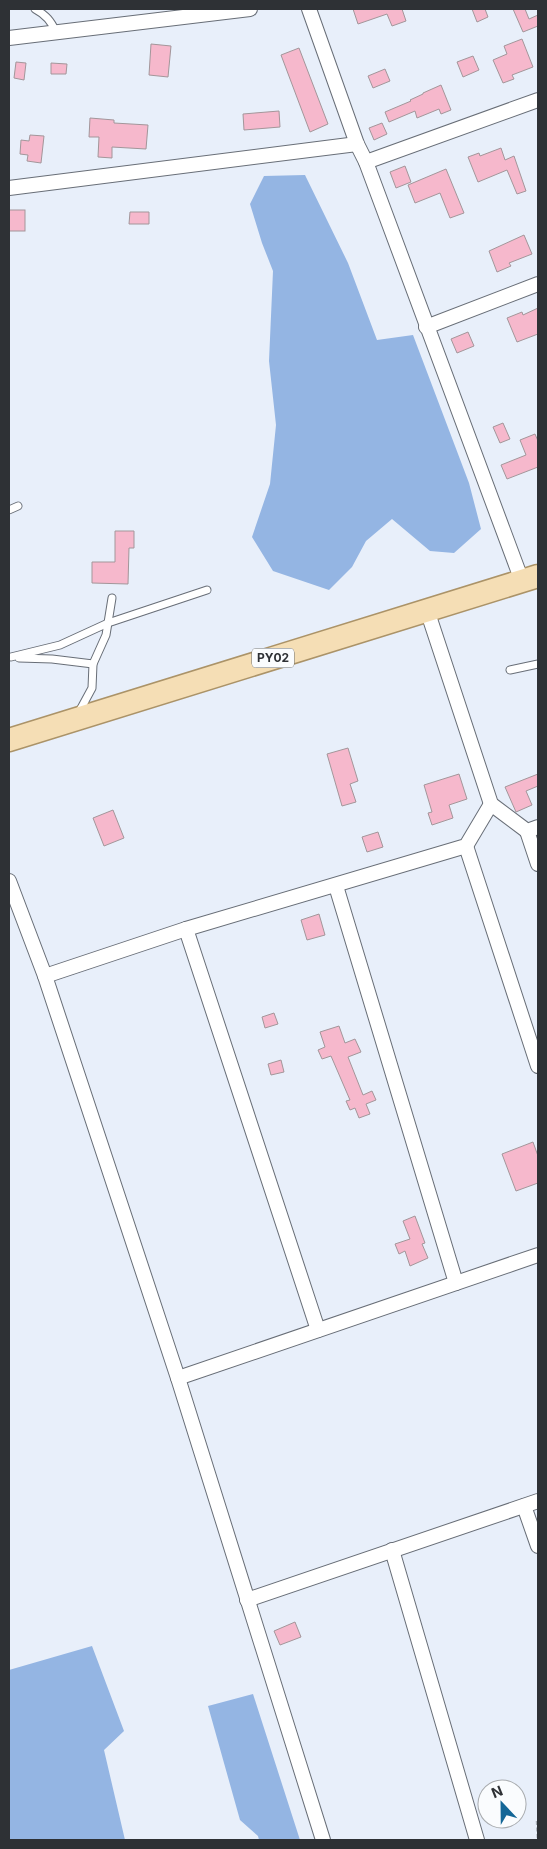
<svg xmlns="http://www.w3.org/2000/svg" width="547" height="1849" font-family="Inter,sans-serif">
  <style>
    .forest { fill: #94b5e3 }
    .building { fill: #f6b8cc; stroke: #a3969a }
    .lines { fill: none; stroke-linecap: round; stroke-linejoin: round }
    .lane-casing { stroke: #686e77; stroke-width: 9 }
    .street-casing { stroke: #686e77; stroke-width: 16 }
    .primary-casing { stroke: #ab9368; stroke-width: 25 }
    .path { stroke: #a8aeb6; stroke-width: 2.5; stroke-dasharray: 4 2.5; stroke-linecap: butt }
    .lane { stroke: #fff; stroke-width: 7 }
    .street { stroke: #fff; stroke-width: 14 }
    .primary { stroke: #f5deb5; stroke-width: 22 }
    .labels { text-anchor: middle; stroke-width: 4; stroke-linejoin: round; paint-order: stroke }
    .shield { fill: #fafcfe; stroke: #6b6e71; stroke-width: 1 }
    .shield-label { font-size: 12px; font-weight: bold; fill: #2e3135 }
  </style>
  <rect width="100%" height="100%" fill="#e8effa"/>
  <g class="forest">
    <polygon points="305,175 348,263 377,340 413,335 469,483 481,529 454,553 430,551 392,519 366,541 352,567 329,590 273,571 252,537 270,484 276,425 269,361 273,271 262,243 250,204 264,176"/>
    <polygon points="92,1646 124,1731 104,1750 125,1840 9,1840 9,1670"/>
    <polygon points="253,1694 300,1840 259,1840 258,1836 240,1820 208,1706"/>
  </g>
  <g class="building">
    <polygon points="353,9 402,9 406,21 392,26 387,14 358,24"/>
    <polygon points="472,9 485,9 488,17 477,22"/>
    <polygon points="513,9 525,9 529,19 538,15 538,26 523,32"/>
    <polygon points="522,39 533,67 512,75 514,79 503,83 493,60 507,54 504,46"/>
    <polygon points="151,44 171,46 168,77 149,75"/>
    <polygon points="299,48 328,124 310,132 281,55"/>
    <polygon points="473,56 479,70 463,77 457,62"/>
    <polygon points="16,62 26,63 24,80 14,78"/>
    <polygon points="51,63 67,64 66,74 51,74"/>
    <polygon points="385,69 390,81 373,88 368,76"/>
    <polygon points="441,85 451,110 441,114 439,109 417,118 415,111 389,122 385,112 411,101 410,100 423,94 423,93"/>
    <polygon points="279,111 280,127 244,130 243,114"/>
    <polygon points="90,118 114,120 114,123 148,125 146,149 112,147 112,158 98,157 99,137 89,137"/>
    <polygon points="382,123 387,134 374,140 369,128"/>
    <polygon points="30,135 44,136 41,163 27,161 28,155 20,154 21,140 29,141"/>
    <polygon points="501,148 505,160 514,156 526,191 517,194 507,170 478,182 468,157 479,153 480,156"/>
    <polygon points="405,166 411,182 396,188 390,172"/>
    <polygon points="446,169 464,213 450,218 440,193 415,203 408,185"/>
    <rect x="9" y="210" width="16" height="21"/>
    <polygon points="130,212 149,212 149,224 129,224"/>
    <polygon points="524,235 532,254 509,263 511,266 497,272 489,251"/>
    <polygon points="538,308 538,334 517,342 507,318 522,312 523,315"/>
    <polygon points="468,332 474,346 457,353 451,339"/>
    <polygon points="503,423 510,439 500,443 493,427"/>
    <polygon points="535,434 538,441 538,467 507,479 501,465 526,455 520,440"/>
    <polygon points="115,531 134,531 134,548 129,548 128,584 92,583 92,562 115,562"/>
    <polygon points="348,748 358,781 350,784 356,802 342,806 327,754"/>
    <polygon points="459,774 467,799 449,805 453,818 432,825 428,813 432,812 424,785"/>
    <polygon points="538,774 538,786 526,791 532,805 516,812 505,787"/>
    <polygon points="113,810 124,838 104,846 93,818"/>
    <polygon points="378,832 383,847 367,852 362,837"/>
    <polygon points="319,914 325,935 307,940 301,920"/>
    <polygon points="274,1013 278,1024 265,1028 262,1017"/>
    <polygon points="339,1026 345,1043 355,1039 361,1052 348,1057 363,1095 372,1091 376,1100 366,1104 370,1114 359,1118 355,1108 350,1110 346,1101 350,1100 331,1056 322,1059 318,1050 325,1047 320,1032"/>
    <polygon points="281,1060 284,1072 271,1075 268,1064"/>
    <polygon points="533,1142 538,1156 538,1183 516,1191 502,1154"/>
    <polygon points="415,1216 425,1243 422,1244 428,1258 410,1266 405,1251 399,1254 395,1244 410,1239 403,1221"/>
    <polygon points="295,1622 301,1637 280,1645 274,1631"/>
  </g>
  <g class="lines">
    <defs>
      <g id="lane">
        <path d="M35,9c11,6 16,12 21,23"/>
        <polyline points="9,510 18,506"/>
        <polyline points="11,657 60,645 108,623 207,590"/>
        <polyline points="19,658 52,659 93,664"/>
        <polyline points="510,670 538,664"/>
        <polyline points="79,712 92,688 93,664 106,635 112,598"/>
      </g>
      <g id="street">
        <polyline points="309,9 357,144 366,162 522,581"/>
        <polyline points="9,38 250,9"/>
        <polyline points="366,162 538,100"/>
        <polyline points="9,188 357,144"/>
        <polyline points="426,327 538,284"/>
        <polyline points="427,610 491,804 527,831 538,827"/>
        <polyline points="527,831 538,864"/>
        <polyline points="466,846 538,1066"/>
        <polyline points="9,881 45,976 178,1378 323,1840"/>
        <polyline points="336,886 456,1283"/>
        <polyline points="186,929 318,1330"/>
        <polyline points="45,976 186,929 466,846 491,804"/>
        <polyline points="178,1378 538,1255"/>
        <polyline points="524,1506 538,1546"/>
        <polyline points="392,1550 477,1840"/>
        <polyline points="247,1600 538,1501"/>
      </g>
      <polyline id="primary" points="9,740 538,576"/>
    </defs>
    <use href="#lane" class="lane-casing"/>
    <use href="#street" class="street-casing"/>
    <use href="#primary" class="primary-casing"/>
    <polyline class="path" points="537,1821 538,1840"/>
    <use href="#lane" class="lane"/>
    <use href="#street" class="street"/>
    <use href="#primary" class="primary"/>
  </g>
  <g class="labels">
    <rect class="shield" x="252" y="648.5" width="42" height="19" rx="4"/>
    <g class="shield-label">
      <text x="273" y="662">PY02</text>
    </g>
  </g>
  <rect width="547" height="1849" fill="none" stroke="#2e3135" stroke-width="20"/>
  <g transform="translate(502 1804) rotate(338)"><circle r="24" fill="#fafcfe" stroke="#a8abae"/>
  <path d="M0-4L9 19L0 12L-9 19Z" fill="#136697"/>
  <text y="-8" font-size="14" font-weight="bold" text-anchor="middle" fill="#2e3135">N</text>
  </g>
</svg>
